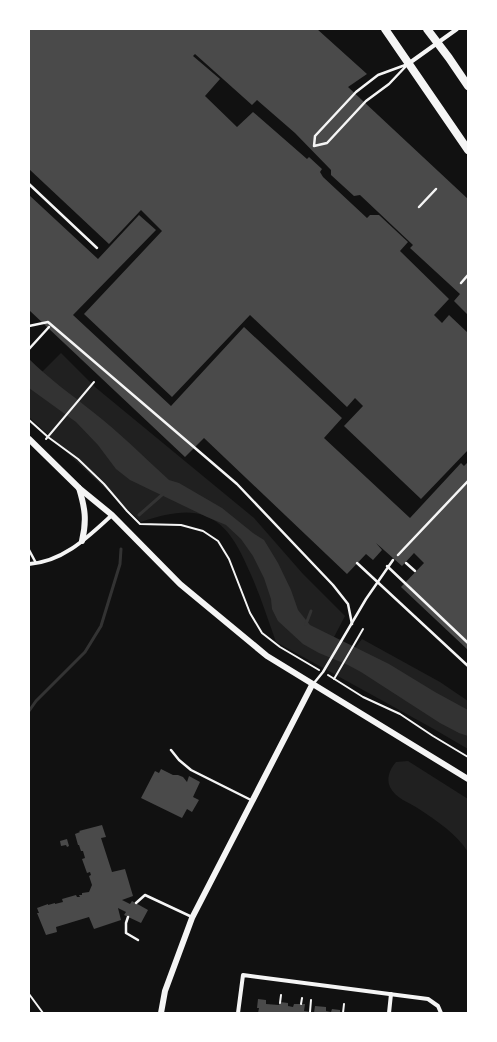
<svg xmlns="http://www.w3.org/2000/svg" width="497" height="1042" font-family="Georgia,serif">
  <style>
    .green { fill: #202020 }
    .water { fill: #333 }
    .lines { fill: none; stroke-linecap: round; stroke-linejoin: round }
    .stream { stroke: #333; stroke-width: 3 }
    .building { fill: #4a4a4a }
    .path { stroke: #f5f5f5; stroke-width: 2 }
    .service { stroke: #f5f5f5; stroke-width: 2.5 }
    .minor { stroke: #f5f5f5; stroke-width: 4 }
    .tertiary { stroke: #f5f5f5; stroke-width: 6 }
    .trunk { stroke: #f5f5f5; stroke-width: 8 }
  </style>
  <rect width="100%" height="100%" fill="#111"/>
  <g class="green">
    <path d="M61,353l34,34 159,131 49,56 42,42 -12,23 19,13 10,-13 78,43 28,19v48l-36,-21 -156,-86c-9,-25 -17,-51 -29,-76 -24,-56 -51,-63 -106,-44l-112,-105v-53l12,9z"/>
    <path d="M408,761l60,38v53c-11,-18 -31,-31 -49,-43 -9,-6 -24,-11 -29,-22 -4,-9 0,-18 6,-25z"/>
  </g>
  <path class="water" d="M29,359c20,20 43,36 64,53 27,21 51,45 76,68l10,3 43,25 31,25 11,7 14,23 13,27 7,20 12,15 79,39 46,28 33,18v26l-9,-3 -19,-10 -79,-51 -13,-7 -29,-12 -16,-9 -25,-23 -6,-12 -1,-10 -7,-21 -11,-22 -12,-17 -15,-14 -19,-8 -77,-37 -14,-11 -18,-24 -22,-23 -47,-34z"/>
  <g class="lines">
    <g class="stream">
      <polyline points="139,515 163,494"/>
      <polyline points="306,624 311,611"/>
      <polyline points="29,711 36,701 85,652 101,626 120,564 121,549"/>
    </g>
  </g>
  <g class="building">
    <polygon points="29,29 317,29 367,74 348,87 468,199 468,315 454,301 460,294 410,248 413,245 360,195 354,196 331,175 331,170 295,133 257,100 252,105 195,54 193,56 220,79 205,96 237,127 253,112 307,159 309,157 322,169 320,172 323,177 367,218 370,215 379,215 408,242 400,251 449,299 434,315 442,323 449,315 468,333 468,450 421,499 344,426 363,406 355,398 347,407 250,315 172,397 84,314 162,231 141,210 109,244 29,169"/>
    <polygon points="29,195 98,259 139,215 156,230 73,315 171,406 244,327 342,418 324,438 410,518 461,463 464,466 468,462 468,650 401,587 424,563 414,553 402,566 376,543 382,550 373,560 366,554 347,574 204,438 185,457 29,310"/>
    <polygon points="161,769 173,775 178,775 183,777 187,782 189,776 200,782 193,797 199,800 192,812 187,809 182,818 141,798 155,771 159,773"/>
    <polygon points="102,825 106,837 101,838 112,872 125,869 133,896 122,900 130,904 132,901 148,910 141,923 124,915 126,912 118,908 121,920 94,929 89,917 56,927 57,932 46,935 37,913 39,913 37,908 48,904 48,905 55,903 55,904 63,902 62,899 76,895 77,897 80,897 79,895 82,895 82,893 89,892 92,885 89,876 91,875 90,872 87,873 82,859 85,858 83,851 81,851 79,845 78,845 75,834 80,832 79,831"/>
    <polygon points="67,839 69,846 67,847 66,845 61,846 60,841"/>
    <polygon points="258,999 266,1000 266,1004 279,1005 280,1002 288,1003 288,1006 293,1007 294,1004 305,1004 304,1011 312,1012 312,1013 258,1013 259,1008 257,1008"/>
    <polygon points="315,1006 326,1007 326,1011 331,1012 332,1009 340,1010 340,1013 314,1013"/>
  </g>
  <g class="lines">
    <g class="path">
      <polyline points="29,420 48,437 78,459 104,484 127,511 140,524 181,525 203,531 218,541 229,559 250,613 262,633 280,647 319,670"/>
      <polyline points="46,439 94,382"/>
      <polyline points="328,675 363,697 400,714 433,736 468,757"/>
      <polyline points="334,679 363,629"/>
      <polyline points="29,994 43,1013"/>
      <polyline points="280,1003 281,995"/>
      <polyline points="301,1004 302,998"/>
      <polyline points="310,1012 311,1000"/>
      <polyline points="343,1013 344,1004"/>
    </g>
    <g class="service">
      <polygon points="408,64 389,84 366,101 327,143 314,146 315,136 356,92 378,75"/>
      <polyline points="29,184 97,248"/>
      <polyline points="419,207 436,189"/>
      <polyline points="461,283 468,275"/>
      <polyline points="29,326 48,322 237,484 333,585 348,604 352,624"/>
      <polyline points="29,349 49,327"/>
      <polyline points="29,550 36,563"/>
      <polyline points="398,555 468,481"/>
      <polyline points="357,563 468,666"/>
      <polyline points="406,563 415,571"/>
      <polyline points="387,566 468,643"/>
      <polyline points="314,683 323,672 366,599 393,560"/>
      <polyline points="171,750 179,760 191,770 251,800"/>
      <polyline points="136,903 145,895 192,917"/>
      <polyline points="128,917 126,923 126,933 138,940"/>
    </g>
    <g class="minor">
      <polyline points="408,64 457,29"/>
      <path d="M29,564c34,-2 59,-27 83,-49"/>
      <polyline points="238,1013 243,975 428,999 438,1006 441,1013"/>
      <polyline points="389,1013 391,994"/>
    </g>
    <g class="tertiary">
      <polyline points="29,439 79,488 112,515 180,584 267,656 468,779"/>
      <path d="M79,488c6,20 8,32 3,53"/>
      <polyline points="161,1013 165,991 192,918 312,685"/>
    </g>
    <g class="trunk">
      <polyline points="385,29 468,150"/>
      <polyline points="427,29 449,58 468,86"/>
    </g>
  </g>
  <rect width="497" height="1042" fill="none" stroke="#ffffff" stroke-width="60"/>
</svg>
